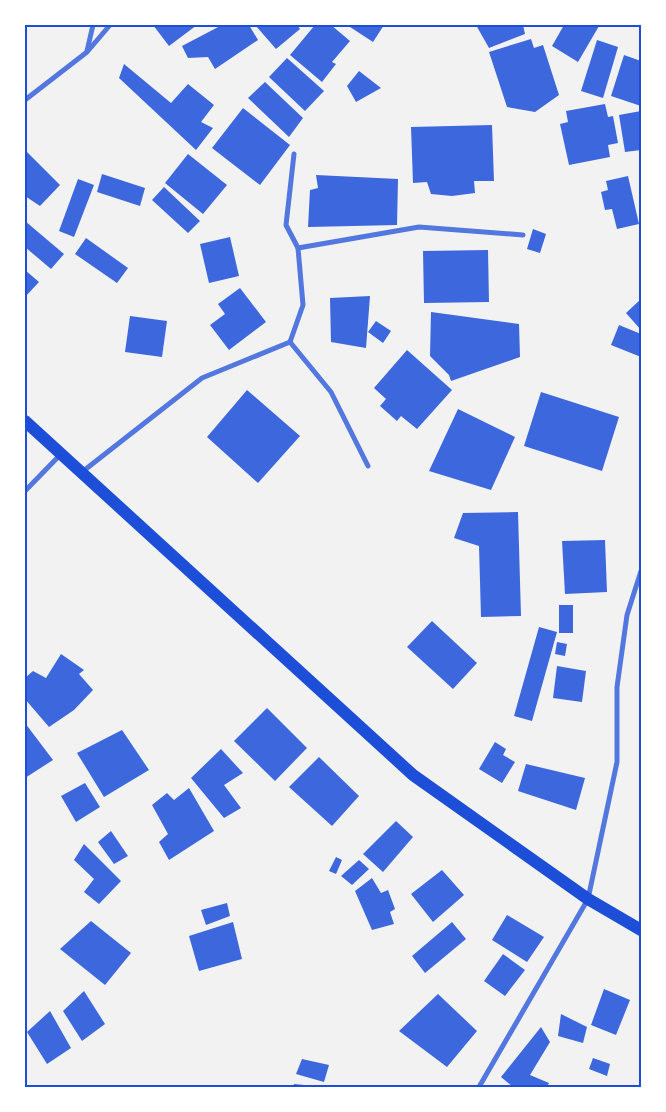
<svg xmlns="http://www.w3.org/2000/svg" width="666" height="1112" font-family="'Open Sans',sans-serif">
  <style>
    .building { fill: #3d67dc }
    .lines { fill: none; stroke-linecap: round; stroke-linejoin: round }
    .minor { stroke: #5277de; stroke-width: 5 }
    .primary { stroke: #1d4ed8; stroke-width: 12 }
    .neatline { fill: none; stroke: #1d4ed8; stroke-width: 2 }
  </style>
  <rect width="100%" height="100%" fill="#f2f2f2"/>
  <g class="building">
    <polygon points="153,25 197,25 169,46"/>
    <polygon points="222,25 249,25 258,40 215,69 208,57 188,58 182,46"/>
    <polygon points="257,25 297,25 300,29 276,49 256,26"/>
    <polygon points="315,25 331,25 350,41 332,62 336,64 322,82 290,55"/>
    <polygon points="347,25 384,25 373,42"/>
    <polygon points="476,25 523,25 525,34 489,48"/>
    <polygon points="564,25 599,26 578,62 552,46"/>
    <polygon points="531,39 534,48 543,45 559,95 535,112 507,107 489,52"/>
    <polygon points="597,40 618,47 603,98 581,91"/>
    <polygon points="624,55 641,61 641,106 611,96"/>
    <polygon points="287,58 324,91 305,111 269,77"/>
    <polygon points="124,64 171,103 188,84 214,105 201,122 213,128 196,150 119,78"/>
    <polygon points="359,71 381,88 356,102 347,86"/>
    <polygon points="265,82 303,118 289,137 248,98"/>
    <polygon points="605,104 608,117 613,116 618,143 608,145 610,157 569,165 560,124 568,122 566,111"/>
    <polygon points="243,108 290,145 260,185 212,148"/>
    <polygon points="641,111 641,150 625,152 619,115"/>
    <polygon points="492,125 494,181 474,181 475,193 452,196 431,194 427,182 413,183 411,127"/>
    <polygon points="25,150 60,185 40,206 25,196"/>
    <polygon points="188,154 227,185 203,214 165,183"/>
    <polygon points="102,174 145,188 140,206 97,192"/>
    <polygon points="316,175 398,179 397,225 308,227 310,190 318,188"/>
    <polygon points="628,176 639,224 617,229 612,209 605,210 601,192 608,190 606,181"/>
    <polygon points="78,179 94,185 74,237 59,231"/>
    <polygon points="164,187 200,221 188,233 152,200"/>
    <polygon points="25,221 64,254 51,269 25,247"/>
    <polygon points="533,229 546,234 540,253 527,249"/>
    <polygon points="230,237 239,276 209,283 200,244"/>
    <polygon points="86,238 128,268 117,283 75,254"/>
    <polygon points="488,250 489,302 424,303 423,251"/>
    <polygon points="25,270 39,282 25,297"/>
    <polygon points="240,288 266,322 229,350 210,325 225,314 218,304"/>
    <polygon points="370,296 366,348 331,342 330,298"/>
    <polygon points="641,299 641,330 626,313"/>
    <polygon points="431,312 519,324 520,357 451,381 449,375 430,356"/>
    <polygon points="130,316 167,321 162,357 125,352"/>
    <polygon points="376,321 391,331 383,343 368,332"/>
    <polygon points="619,325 641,334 641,357 611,345"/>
    <polygon points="407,350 452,390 417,429 401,416 397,421 380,406 386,399 374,388"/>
    <polygon points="247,390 300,436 258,483 207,437"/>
    <polygon points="541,392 619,417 602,471 524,446"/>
    <polygon points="458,409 515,437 491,490 429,471"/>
    <polygon points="518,512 521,616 481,617 479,546 454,538 463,513"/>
    <polygon points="605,540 607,592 565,594 562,541"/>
    <rect x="559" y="605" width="14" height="28"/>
    <polygon points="432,621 477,663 453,689 407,647"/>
    <polygon points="539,627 557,632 532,721 514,716"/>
    <polygon points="557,642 567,644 565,656 555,654"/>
    <polygon points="61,654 84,670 79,674 93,690 74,710 49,727 25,699 25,678 33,671 46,678"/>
    <polygon points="557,666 586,671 582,702 553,698"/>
    <polygon points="267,708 307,748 275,781 234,741"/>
    <polygon points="25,723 53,760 25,778"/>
    <polygon points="122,730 149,770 104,797 77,753"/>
    <polygon points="495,742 506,749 503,755 515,762 502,783 479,769"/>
    <polygon points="221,749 243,773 224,785 241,808 224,818 191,778"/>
    <polygon points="319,757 359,796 332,826 289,787"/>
    <polygon points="526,764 585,778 576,810 518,791"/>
    <polygon points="85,783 100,807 76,822 61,796"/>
    <polygon points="189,788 214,831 169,860 159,842 168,834 152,805 167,793 174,800"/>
    <polygon points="396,821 413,837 383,872 363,854"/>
    <polygon points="111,831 128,856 114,864 98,842"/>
    <polygon points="84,844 121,881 99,904 84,892 94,879 74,860"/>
    <polygon points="336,857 342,860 336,874 329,871"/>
    <polygon points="359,860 369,869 352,885 341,876"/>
    <polygon points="442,870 464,895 433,922 411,894"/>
    <polygon points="372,878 381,893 388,890 395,909 390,912 394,924 372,930 355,891"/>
    <polygon points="227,903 230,916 206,925 201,910"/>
    <polygon points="507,915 544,937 527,962 492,940"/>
    <polygon points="91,921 131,953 105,985 60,949"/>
    <polygon points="233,922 242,959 199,971 189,936"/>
    <polygon points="452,922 466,939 425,973 412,956"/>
    <polygon points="503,954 525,970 505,996 484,981"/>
    <polygon points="604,989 630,1000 616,1035 591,1025"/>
    <polygon points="84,991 105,1024 82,1041 63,1011"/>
    <polygon points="438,994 477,1031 447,1067 399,1031"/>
    <polygon points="50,1011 71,1048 47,1064 27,1032"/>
    <polygon points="561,1014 587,1027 583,1043 558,1036"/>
    <polygon points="541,1027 550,1042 530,1075 549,1083 547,1087 513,1087 501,1077"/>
    <polygon points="593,1058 610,1064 607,1076 589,1069"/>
    <polygon points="302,1059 329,1065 324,1082 296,1074"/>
    <polygon points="294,1084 315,1086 315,1087 293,1087"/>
  </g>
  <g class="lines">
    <g class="minor">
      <polyline points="87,51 93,25"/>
      <polyline points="25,100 87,52 110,25"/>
      <polyline points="298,248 419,227 523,235"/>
      <polyline points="290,342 303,305 298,248 286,225 294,154"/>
      <polyline points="82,472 202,378 290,342 331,392 368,466"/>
      <polyline points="25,491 61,454"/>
      <polyline points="479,1087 588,899 617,762 617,687 627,615 641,571"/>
    </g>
    <polyline class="primary" points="25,421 413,775 588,899 641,930"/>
  </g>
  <rect width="666" height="1112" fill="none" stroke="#ffffff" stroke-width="52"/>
  <rect x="26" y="26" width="614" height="1060" class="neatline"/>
</svg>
